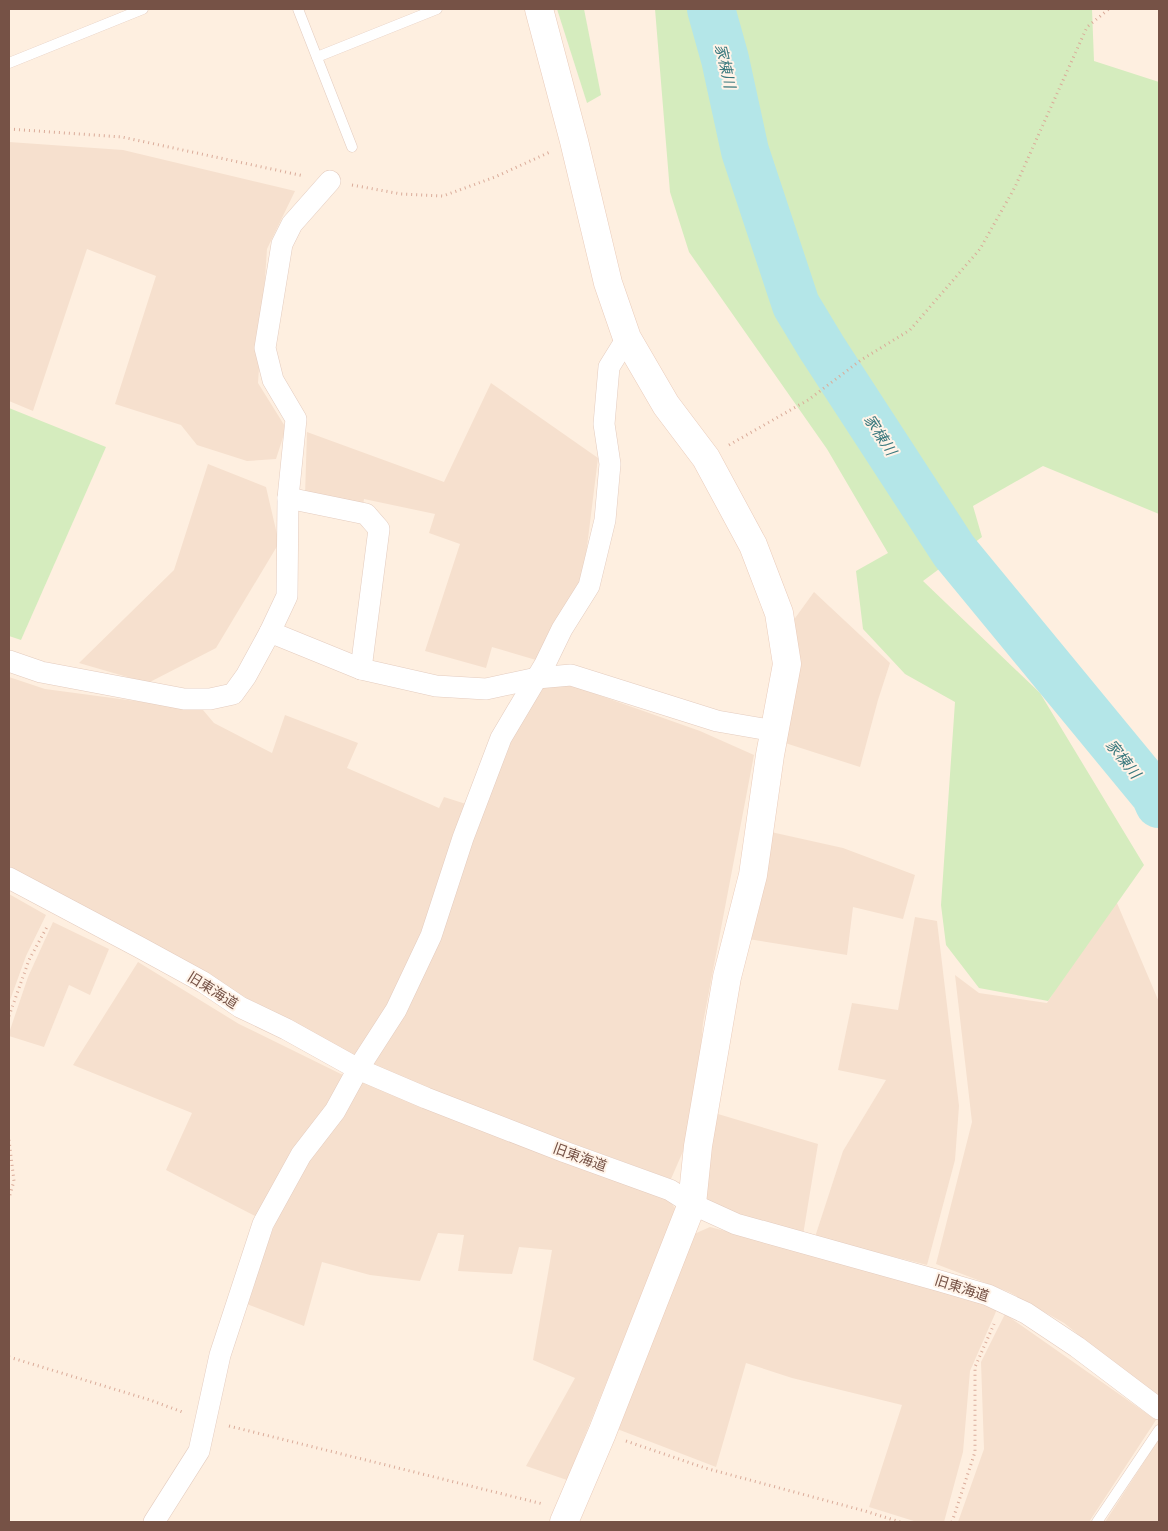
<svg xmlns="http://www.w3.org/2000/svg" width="1168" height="1531" font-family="Commissioner,'Noto Sans JP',sans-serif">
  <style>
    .residential { fill: #f6e0ce }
    .green { fill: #d5ecbe }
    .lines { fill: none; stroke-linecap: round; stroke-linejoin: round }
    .river { stroke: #b4e6e8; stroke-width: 48 }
    .lane-casing { stroke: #e4ccbf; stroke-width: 11 }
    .street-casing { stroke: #e4ccbf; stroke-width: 22 }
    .secondary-casing { stroke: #eaccbb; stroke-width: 29 }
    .path { stroke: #daab99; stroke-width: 3; stroke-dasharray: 1 4; stroke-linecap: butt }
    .lane { stroke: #fff; stroke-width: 10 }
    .street { stroke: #fff; stroke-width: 21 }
    .secondary { stroke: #fff; stroke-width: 28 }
    .labels { text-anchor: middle; stroke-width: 4; stroke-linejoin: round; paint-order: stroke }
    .street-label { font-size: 14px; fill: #765246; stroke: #fff3e8 }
    .water-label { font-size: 15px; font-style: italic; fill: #39787d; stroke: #fff3e8 }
  </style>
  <rect width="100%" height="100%" fill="#feefe0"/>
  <g class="residential">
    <polygon points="9,142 123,150 295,191 267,249 258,383 286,428 276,459 247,461 197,445 181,425 115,404 156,276 87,249 33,411 9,401"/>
    <polygon points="491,383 598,458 583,579 536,660 492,647 486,668 425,651 460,544 429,533 435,514 364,499 363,505 305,496 307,432 444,482"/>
    <polygon points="208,464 266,487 279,543 216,648 148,683 79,663 174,570"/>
    <polygon points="814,592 890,663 878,700 860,767 782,742 793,621"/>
    <polygon points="9,677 45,689 203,710 214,723 272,753 285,715 358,743 347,768 439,808 444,797 469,805 426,935 390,1002 356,1057 9,870"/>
    <polygon points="553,679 700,731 754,755 703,1023 696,1104 684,1149 671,1179 369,1069 489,782 538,684"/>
    <polygon points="771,832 843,848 915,875 903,919 853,907 847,955 742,938"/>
    <polygon points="9,894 46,915 26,956 9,1003"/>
    <polygon points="1114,896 1159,1002 1159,1400 1064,1323 1009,1292 936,1264 972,1122 955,975 979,993 1047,1003"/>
    <polygon points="915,917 937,921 959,1106 955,1160 927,1265 815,1237 843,1151 886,1080 838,1070 852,1003 898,1010"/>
    <polygon points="53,922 109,949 90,995 69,985 44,1047 9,1036 9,1033 28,977"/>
    <polygon points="138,962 239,1024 347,1077 257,1217 166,1170 192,1113 73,1065"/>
    <polygon points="356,1078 665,1196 676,1209 567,1480 526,1466 575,1378 533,1360 552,1250 519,1247 512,1274 458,1271 464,1235 438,1233 420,1281 370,1275 322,1262 304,1326 244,1303 281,1209"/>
    <polygon points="718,1114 818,1144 803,1235 763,1225 701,1197"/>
    <polygon points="710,1227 891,1274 998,1307 970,1371 963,1452 944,1522 917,1522 869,1507 902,1405 792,1378 746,1363 716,1467 612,1427 685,1238"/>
    <polygon points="1005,1314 1156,1420 1089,1522 958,1522 984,1449 981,1362"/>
    <polygon points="1159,1439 1159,1522 1105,1522"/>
  </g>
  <g class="green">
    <polygon points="557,9 584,9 601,95 587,103"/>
    <polygon points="655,9 1092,9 1094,61 1159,82 1159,514 1043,466 973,506 982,537 923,581 1040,693 1144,865 1048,1001 979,988 946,945 941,905 955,702 905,674 863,629 856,571 888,553 827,449 689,252 670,192"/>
    <polygon points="9,408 106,447 21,640 9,636"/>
  </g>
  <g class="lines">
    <polyline class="river" points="711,9 725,59 745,151 796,305 822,348 954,551 1155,795 1159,804"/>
    <defs>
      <g id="lane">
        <polyline points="298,9 352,147"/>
        <polyline points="317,57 437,9"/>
        <polyline points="9,63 143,9"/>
        <polyline points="1097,1522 1159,1430"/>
      </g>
      <g id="street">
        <polyline points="288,498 366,514 379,529 361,669"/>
        <polyline points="270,632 287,596 288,498 296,419 273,380 265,348 282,244 292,224 330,181"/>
        <polyline points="9,661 41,672 184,699 210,699 233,694 246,676 270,632 361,669 436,686 486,689 537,678 571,675 717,721 775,731"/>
        <polyline points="9,878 139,947 203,982 240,1007 286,1029 358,1069 426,1098 565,1152 670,1190 692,1204 736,1224 940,1281 988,1295 1026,1313 1077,1347 1159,1409"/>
        <polyline points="154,1522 199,1451 220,1355 263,1224 301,1155 335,1111 358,1069 396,1010 431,936 463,838 501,738 545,664 562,629 589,586 605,520 610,464 604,424 609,367 627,338"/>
      </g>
      <polyline id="secondary" points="539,9 574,141 608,283 627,338 666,405 706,458 753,545 779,613 787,664 770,755 753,875 727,977 698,1146 692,1204 602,1433 564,1522"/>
    </defs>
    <use href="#lane" class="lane-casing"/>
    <use href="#street" class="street-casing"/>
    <use href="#secondary" class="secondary-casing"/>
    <g class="path">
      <polyline points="9,129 122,137 304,176"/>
      <polyline points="352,185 401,194 443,196 495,177 550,152"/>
      <polyline points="729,445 808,400 861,360 910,330 980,249 1015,187 1087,27 1109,9"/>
      <polyline points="9,1016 29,960 48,925"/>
      <polyline points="9,1140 14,1181 9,1198"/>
      <polyline points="9,1357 150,1400 185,1413"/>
      <polyline points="229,1426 543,1504"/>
      <polyline points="626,1441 705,1468 865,1511 900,1522"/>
      <polyline points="952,1522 975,1452 975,1367 994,1324"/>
    </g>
    <use href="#lane" class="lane"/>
    <use href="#street" class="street"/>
    <use href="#secondary" class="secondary"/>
  </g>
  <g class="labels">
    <g class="street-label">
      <text transform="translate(213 990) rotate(32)" y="5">旧東海道</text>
      <text transform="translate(580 1157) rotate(20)" y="5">旧東海道</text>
      <text transform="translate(962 1288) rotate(18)" y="5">旧東海道</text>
    </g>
    <g class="water-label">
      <text transform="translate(725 66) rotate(77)" y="5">家棟川</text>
      <text transform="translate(880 435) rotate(57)" y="5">家棟川</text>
      <text transform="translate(1123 759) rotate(51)" y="5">家棟川</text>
    </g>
  </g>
  <rect width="1168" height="1531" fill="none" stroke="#765246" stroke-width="20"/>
</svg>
